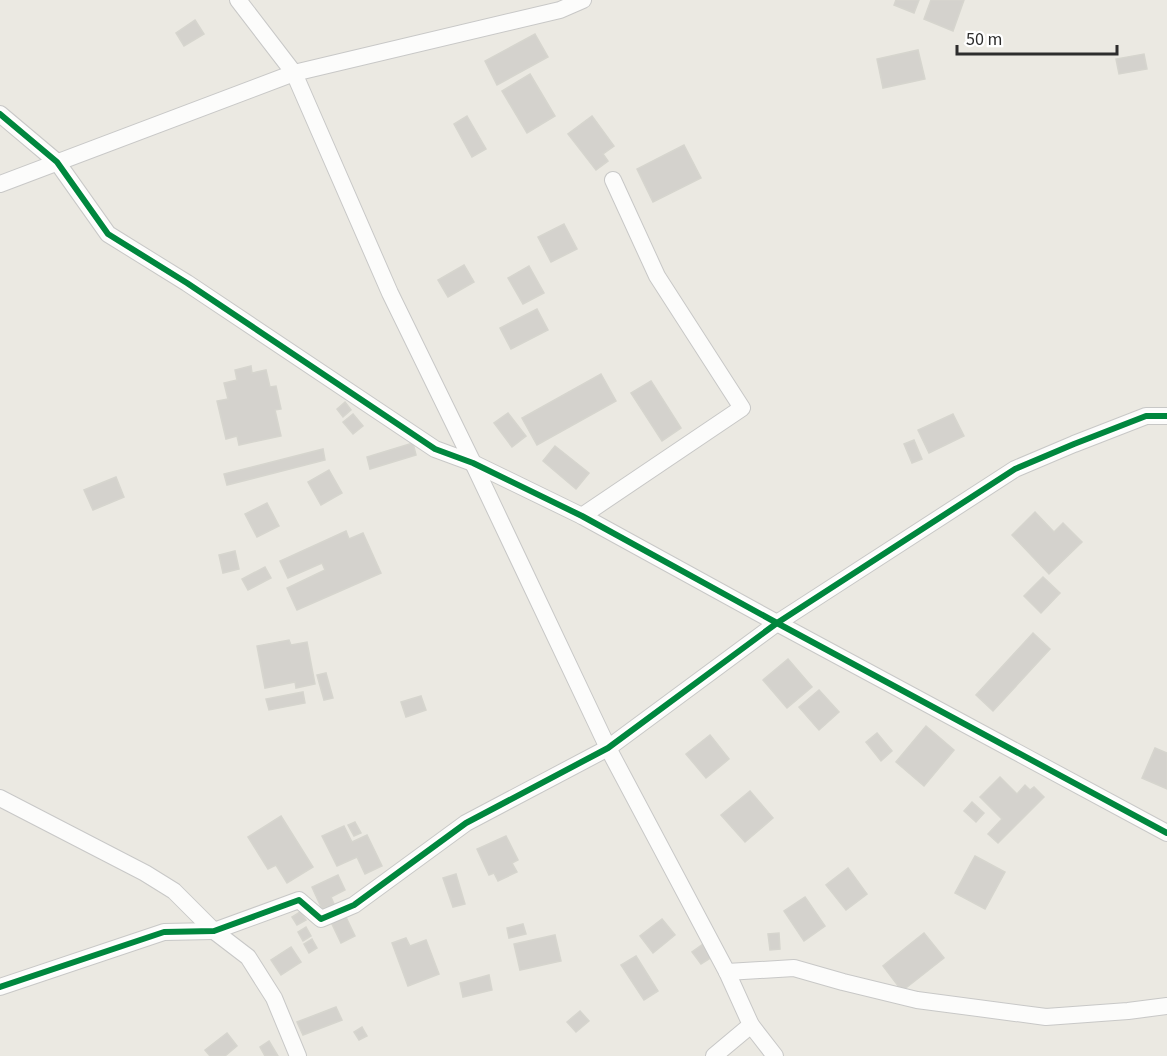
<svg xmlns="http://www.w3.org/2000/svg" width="1167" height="1056" font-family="'Source Sans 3',sans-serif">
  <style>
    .building { fill: #d4d2cd; stroke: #d6d5ce; stroke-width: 1.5 }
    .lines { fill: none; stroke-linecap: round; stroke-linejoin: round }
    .minor-casing { stroke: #c8c8c7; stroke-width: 18 }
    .minor { stroke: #fcfcfb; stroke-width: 16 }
    .cycleway-casing { stroke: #fff; stroke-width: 10 }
    .cycleway { stroke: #00873e; stroke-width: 6 }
  </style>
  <rect width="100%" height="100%" fill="#ebe9e2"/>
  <g class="building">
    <polygon points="896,0 919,0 914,13 894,5"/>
    <polygon points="931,0 964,0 953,31 924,19"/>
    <polygon points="195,20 204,34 184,46 176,33"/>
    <polygon points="535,34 548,57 497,85 485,61"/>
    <polygon points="918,50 925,79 883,88 877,59"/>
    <polygon points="1144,54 1147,69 1119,74 1116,59"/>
    <polygon points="530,74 555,116 527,133 502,91"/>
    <polygon points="467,116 486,149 472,157 454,124"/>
    <polygon points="592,116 614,146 603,154 608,161 596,170 568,134"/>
    <polygon points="684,145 701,178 653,202 637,169"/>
    <polygon points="564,224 577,249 551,262 538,237"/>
    <polygon points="464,265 474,282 448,297 438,280"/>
    <polygon points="529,266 544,293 523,304 508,278"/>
    <polygon points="537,309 548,330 511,349 500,328"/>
    <polygon points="251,366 252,373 266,370 270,387 276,386 281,409 275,410 281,436 239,445 237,436 226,439 217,401 228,399 224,383 237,380 235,370"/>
    <polygon points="601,374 616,401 537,445 522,418"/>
    <polygon points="651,381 681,428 662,441 631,393"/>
    <polygon points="345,402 351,410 343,417 337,409"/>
    <polygon points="508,413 526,436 512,447 494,423"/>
    <polygon points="353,414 363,426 353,434 343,422"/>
    <polygon points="953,414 964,436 929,453 918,430"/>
    <polygon points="914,440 922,459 912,463 904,444"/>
    <polygon points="413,443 416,455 370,469 367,457"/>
    <polygon points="555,446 589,473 576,489 543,461"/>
    <polygon points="323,449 325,460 227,485 224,474"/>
    <polygon points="329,470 342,493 321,505 308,482"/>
    <polygon points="116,477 124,497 93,510 84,490"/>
    <polygon points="267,503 279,526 257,537 245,514"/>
    <polygon points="1035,512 1054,532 1063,523 1082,542 1049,574 1012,535"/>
    <polygon points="346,531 349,539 363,533 381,573 297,610 287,588 325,570 322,563 288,578 280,561"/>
    <polygon points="235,551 239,569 223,573 219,555"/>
    <polygon points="265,567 271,578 248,590 242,579"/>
    <polygon points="1043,577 1060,593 1041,613 1024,596"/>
    <polygon points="1033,633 1050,649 993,711 976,695"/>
    <polygon points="289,640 291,645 307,642 315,684 296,688 295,682 265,688 257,646"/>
    <polygon points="788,659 812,687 787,708 763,680"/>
    <polygon points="326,673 333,698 324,700 317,675"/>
    <polygon points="819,690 839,712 819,730 799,707"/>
    <polygon points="303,692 305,703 269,710 266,699"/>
    <polygon points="421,696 426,710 406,717 401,702"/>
    <polygon points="926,726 954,750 924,786 896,762"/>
    <polygon points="877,733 892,751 881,761 866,742"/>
    <polygon points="710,735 729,759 706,778 686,754"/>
    <polygon points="1155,748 1167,753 1167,789 1142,778"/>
    <polygon points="1000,777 1017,794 1025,785 1030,790 1034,787 1044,797 998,843 988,834 1002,819 980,797"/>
    <polygon points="750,791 773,818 745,842 721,815"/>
    <polygon points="972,802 984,813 976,822 964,811"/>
    <polygon points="281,816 313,867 287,883 276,865 268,869 248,837"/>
    <polygon points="355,822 361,833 354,836 348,825"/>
    <polygon points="344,826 352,842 367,835 382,866 365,874 357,857 337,866 322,836"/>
    <polygon points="506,836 518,860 512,863 517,872 498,881 494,873 489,875 477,849"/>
    <polygon points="975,856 1005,872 985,909 955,893"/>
    <polygon points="848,868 867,894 846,910 826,885"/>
    <polygon points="456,874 465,904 453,907 443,878"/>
    <polygon points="338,875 345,890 331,897 334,904 322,909 312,887"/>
    <polygon points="805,897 825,926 804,941 784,911"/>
    <polygon points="300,912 306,920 297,925 292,917"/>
    <polygon points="345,915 355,936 341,943 331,922"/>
    <polygon points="662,919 675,935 653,953 640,936"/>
    <polygon points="523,924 526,934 509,938 507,928"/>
    <polygon points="306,927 311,936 303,941 298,932"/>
    <polygon points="779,933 780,949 770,950 768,934"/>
    <polygon points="924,933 944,958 902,991 883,966"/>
    <polygon points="555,935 561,961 520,970 514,944"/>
    <polygon points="406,938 410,946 426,940 439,974 408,986 392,943"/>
    <polygon points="312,939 317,948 309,953 304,944"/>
    <polygon points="703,944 712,957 701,964 692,952"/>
    <polygon points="291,947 301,962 281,975 271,960"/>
    <polygon points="636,956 658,991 644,1000 621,965"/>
    <polygon points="489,975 492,990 463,997 460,983"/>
    <polygon points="336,1007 342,1020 303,1035 297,1022"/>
    <polygon points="580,1011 589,1021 576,1032 567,1022"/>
    <polygon points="362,1027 367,1036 359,1040 354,1032"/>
    <polygon points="227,1033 237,1046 225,1056 210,1056 205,1050"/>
    <polygon points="269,1041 278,1056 265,1056 260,1047"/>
  </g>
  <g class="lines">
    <defs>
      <g id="minor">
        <polyline points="238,0 294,73 390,293 473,463 608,748 727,972 751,1025 775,1056"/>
        <polyline points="0,114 57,162 108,234 187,283 435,449 473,463 582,516 777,623 1167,833"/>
        <polyline points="0,184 294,73 560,10 583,0"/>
        <polyline points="582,516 742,408 657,276 613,180"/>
        <polyline points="0,798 145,873 174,891 214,931 248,957 274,998 298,1056"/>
        <polyline points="727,972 794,968 843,982 917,1000 1046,1017 1128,1011 1167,1006"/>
        <polyline points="0,987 164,932 214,931 299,900 321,919 354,905 466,823 608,748 777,623 1015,469 1074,444 1146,416 1167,416"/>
        <polyline points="714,1056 751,1025"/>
      </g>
    </defs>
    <use href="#minor" class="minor-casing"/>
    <use href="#minor" class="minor"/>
    <defs>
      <g id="cycleway">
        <polyline points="0,114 57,162 108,234 187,283 435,449 473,463 582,516 777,623 1167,833"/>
        <polyline points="0,987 164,932 214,931 299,900 321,919 354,905 466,823 608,748 777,623 1015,469 1074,444 1146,416 1167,416"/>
      </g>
    </defs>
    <use href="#cycleway" class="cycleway-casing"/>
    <use href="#cycleway" class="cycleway"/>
  </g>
  <path d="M957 45v9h160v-9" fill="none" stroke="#2d2d2d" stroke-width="3"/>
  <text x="966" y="45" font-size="18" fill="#2d2d2d" stroke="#ffffff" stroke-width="4.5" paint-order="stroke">50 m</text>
</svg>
